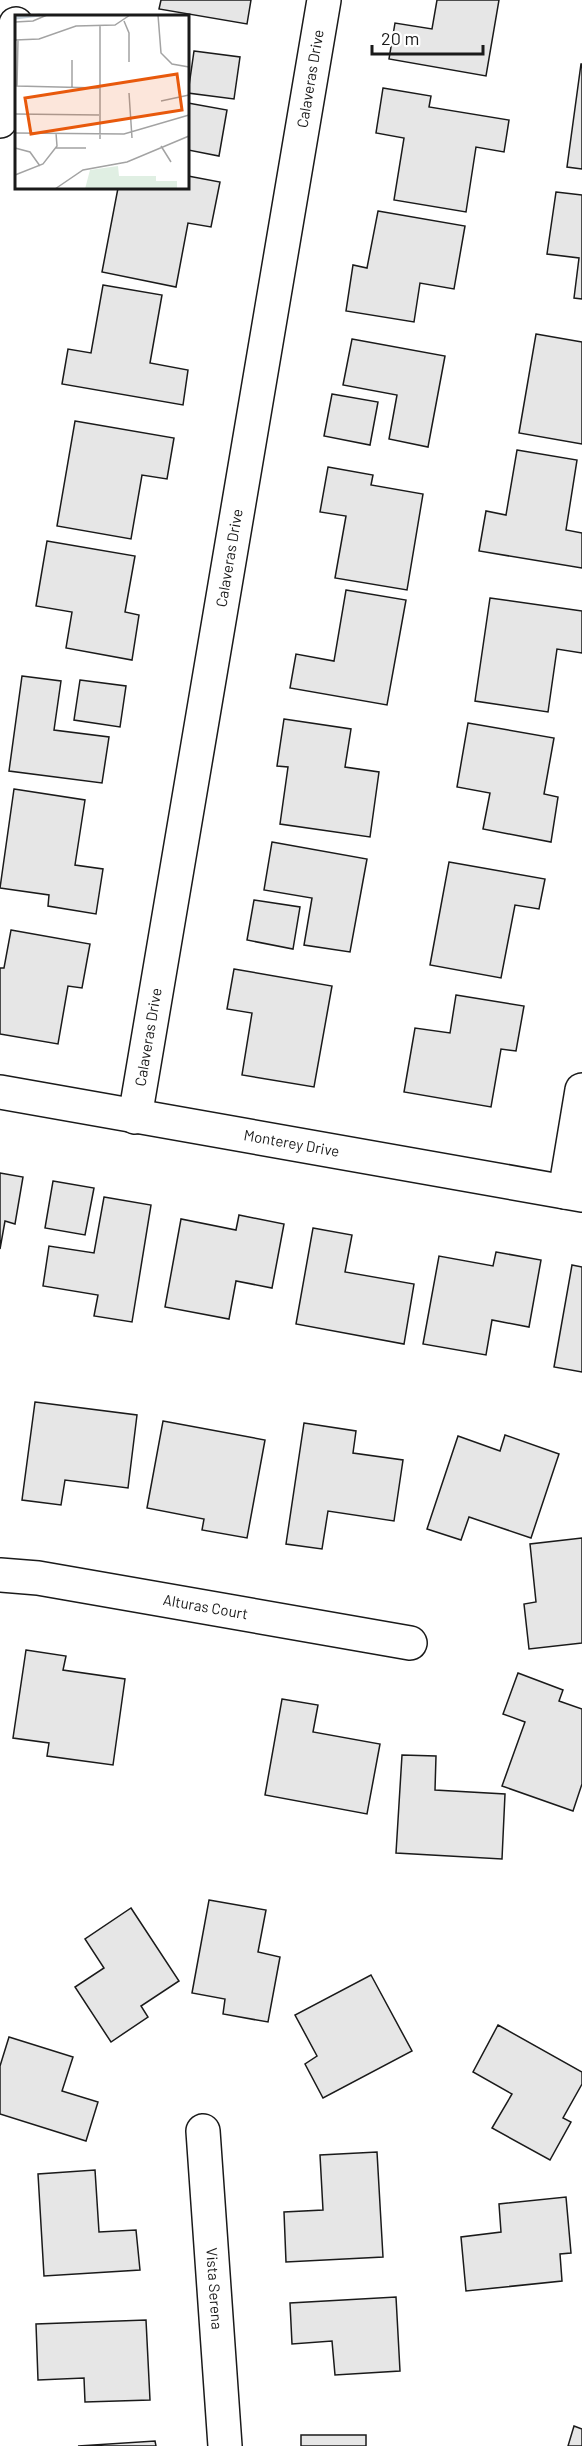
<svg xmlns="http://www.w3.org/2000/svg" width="582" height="2446" font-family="Barlow,sans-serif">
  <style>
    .building { fill: #e6e6e6; stroke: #1a1a1a; stroke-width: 1.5 }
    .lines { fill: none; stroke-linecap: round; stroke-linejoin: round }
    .minor-casing { stroke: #1a1a1a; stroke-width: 36 }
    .secondary-casing { stroke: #1a1a1a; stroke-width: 36 }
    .minor { stroke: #fff; stroke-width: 33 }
    .secondary { stroke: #fff; stroke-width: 33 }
    .labels { text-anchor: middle; stroke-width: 4.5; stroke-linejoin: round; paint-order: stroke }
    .street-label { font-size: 15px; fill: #1a1a1a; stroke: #fff }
    .inset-river { fill: none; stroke: #c6d2dc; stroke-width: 3 }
    .inset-road { fill: none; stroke: #a3a3a3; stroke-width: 1.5 }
    .view { fill: #e8590c; fill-opacity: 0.15; stroke: #e8590c; stroke-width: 3 }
    .inset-edge { fill: none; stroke: #1a1a1a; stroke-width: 3 }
  </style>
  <rect width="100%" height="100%" fill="#fff"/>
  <g class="building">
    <polygon points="161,0 251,0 247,24 159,9"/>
    <polygon points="437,0 499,0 486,76 389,59 395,23 432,29"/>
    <polygon points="194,51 240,57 234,99 188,93"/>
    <polygon points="581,64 582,64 582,169 567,167"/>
    <polygon points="383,88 431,96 429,107 509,120 504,152 476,147 466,212 394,200 404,138 376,133"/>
    <polygon points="188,103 227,110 219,156 188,150"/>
    <polygon points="188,176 220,182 211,227 188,223 176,287 102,272 118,188 188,188"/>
    <polygon points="556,192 582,195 582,299 574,298 579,258 547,254"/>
    <polygon points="378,211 465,226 454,289 420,283 414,322 346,311 353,265 367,268"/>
    <polygon points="103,285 162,295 150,363 188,370 183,405 62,384 68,349 91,353"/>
    <polygon points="536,334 582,342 582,444 519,433"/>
    <polygon points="352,339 445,356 428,447 389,439 397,395 343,385"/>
    <polygon points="332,394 378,402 370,445 324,436"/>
    <polygon points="75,421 174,438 167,479 142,475 131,539 57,526"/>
    <polygon points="517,450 577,460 566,530 582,533 582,568 479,551 486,511 506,515"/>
    <polygon points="328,467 373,475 371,485 423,494 407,590 335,578 346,516 320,512"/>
    <polygon points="47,541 135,556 125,612 139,615 132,660 66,648 72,612 36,606"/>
    <polygon points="346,590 406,600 387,705 290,688 296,654 334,661"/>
    <polygon points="490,598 582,611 582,653 557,649 548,712 475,701"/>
    <polygon points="22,676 61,681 54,730 109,737 102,783 9,771"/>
    <polygon points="80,680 126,686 120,727 74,720"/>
    <polygon points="284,719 351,729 345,767 379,772 370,837 280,824 288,767 277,766"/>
    <polygon points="468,723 554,738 544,794 558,797 551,842 483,829 490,793 457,787"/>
    <polygon points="14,789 85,800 75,865 103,869 96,914 48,906 49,895 0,888"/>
    <polygon points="272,842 367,859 350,952 304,945 312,898 264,890"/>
    <polygon points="449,862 545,879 539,909 515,905 501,978 430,965"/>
    <polygon points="254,900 300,907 293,949 247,940"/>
    <polygon points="11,930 90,944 82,988 68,986 58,1044 0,1034 0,968 4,968"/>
    <polygon points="234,969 332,986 314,1087 242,1075 252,1013 227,1009"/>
    <polygon points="456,995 524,1006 516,1051 501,1049 491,1107 404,1092 415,1028 450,1033"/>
    <polygon points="0,1173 23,1177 15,1224 5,1221 0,1249"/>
    <polygon points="53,1181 94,1188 85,1235 45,1228"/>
    <polygon points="104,1197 151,1205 132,1322 94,1316 98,1295 43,1286 49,1246 94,1253"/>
    <polygon points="239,1215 284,1224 272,1288 236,1281 229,1319 165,1307 181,1219 236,1230"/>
    <polygon points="313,1228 352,1235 345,1272 414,1284 404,1344 296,1324"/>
    <polygon points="496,1252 541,1260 529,1327 492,1320 486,1355 423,1344 439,1256 493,1266"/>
    <polygon points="572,1265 582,1267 582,1372 554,1367"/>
    <polygon points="35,1402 137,1415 128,1488 65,1480 61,1505 22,1500"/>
    <polygon points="163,1421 265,1440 247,1538 202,1530 204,1519 147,1508"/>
    <polygon points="304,1423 356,1431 353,1453 403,1460 394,1521 328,1511 322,1549 286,1544"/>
    <polygon points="505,1435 559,1454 531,1538 469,1517 461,1540 427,1529 458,1436 500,1451"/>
    <polygon points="582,1538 582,1643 529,1649 524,1604 536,1602 530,1544"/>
    <polygon points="26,1650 66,1656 63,1670 125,1679 113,1765 47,1756 49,1743 13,1738"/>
    <polygon points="518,1673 563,1690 559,1701 582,1709 582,1784 573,1811 502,1786 525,1722 503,1714"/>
    <polygon points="282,1699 318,1705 313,1732 380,1744 367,1814 265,1795"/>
    <polygon points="402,1755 436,1756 435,1790 505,1794 502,1859 396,1853"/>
    <polygon points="209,1900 266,1910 258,1952 280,1957 268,2022 223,2014 225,1999 192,1993"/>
    <polygon points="131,1908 179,1981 141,2006 148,2017 111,2042 75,1987 104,1968 85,1939"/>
    <polygon points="371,1975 412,2051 323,2098 305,2064 317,2056 295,2015"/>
    <polygon points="498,2025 582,2072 582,2084 563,2118 571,2122 550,2160 492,2128 512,2094 473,2072"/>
    <polygon points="9,2037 73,2057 62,2091 98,2102 86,2141 0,2114 0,2066"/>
    <polygon points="377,2152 383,2257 286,2262 284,2212 323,2210 320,2155"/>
    <polygon points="95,2170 99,2232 136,2230 140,2270 44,2276 38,2174"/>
    <polygon points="566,2197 571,2253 560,2254 562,2281 466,2291 461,2237 501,2232 499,2204"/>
    <polygon points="396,2297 400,2371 335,2375 332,2341 292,2344 290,2303"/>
    <polygon points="146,2320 150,2400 85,2402 84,2378 38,2380 36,2324"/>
    <polygon points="574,2426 582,2429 582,2446 568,2446"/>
    <rect x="301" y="2435" width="65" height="11"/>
    <polygon points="155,2441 156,2446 78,2446"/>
  </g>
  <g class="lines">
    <defs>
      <g id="minor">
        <path id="s1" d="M0,1092l582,103"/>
        <path id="s2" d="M135,1117l189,-1117"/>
        <polyline points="565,1192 582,1090"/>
        <path id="s3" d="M0,1575l38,3 372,65"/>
        <path id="s4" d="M203,2131l22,315"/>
      </g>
      <polyline id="secondary" points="0,121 16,24"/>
    </defs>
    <use href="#minor" class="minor-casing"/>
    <use href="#secondary" class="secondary-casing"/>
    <use href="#minor" class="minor"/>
    <use href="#secondary" class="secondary"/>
  </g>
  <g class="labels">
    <g class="street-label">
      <text dy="5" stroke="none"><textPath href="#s2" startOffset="1053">Calaveras Drive</textPath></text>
      <text dy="5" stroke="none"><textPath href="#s2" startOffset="567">Calaveras Drive</textPath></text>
      <text dy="5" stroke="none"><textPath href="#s2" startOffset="81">Calaveras Drive</textPath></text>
      <text dy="5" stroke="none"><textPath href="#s1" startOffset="296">Monterey Drive</textPath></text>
      <text dy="5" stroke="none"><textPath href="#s3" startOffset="208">Alturas Court</textPath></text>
      <text dy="5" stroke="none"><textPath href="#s4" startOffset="158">Vista Serena</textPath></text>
    </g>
  </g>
  <g transform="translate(15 15)">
    <rect width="174" height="174" fill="#fff"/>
    <path d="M103,151l1,10h37v5h21v8h-92l5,-19z" fill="#e0efe3"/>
    <path class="inset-river" d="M0,3l25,-3"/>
    <path class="inset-road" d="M143,0l3,38 11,11 17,3M109,6l5,12v29M0,7l18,-1 14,-6M0,25l24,-1 37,-13 39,-1 15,-10M3,25l-1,46 82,2M57,72v-27M114,78l3,45M146,86l28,-6M0,99l84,1M0,118l109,1 65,-19M85,124v-113M146,131l10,16M0,133l15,4 10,14M41,133h30M0,160l28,-11 14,-18 -1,-13M40,174l28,-19 44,-8 62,-26"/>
    <path class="view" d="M162,59l5,36 -151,24 -6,-36z"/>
    <rect width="174" height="174" class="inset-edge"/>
  </g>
  <path d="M372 45v9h111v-9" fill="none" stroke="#1a1a1a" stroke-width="3"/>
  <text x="381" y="45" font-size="18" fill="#1a1a1a" stroke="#ffffff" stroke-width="4.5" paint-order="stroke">20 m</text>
</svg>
